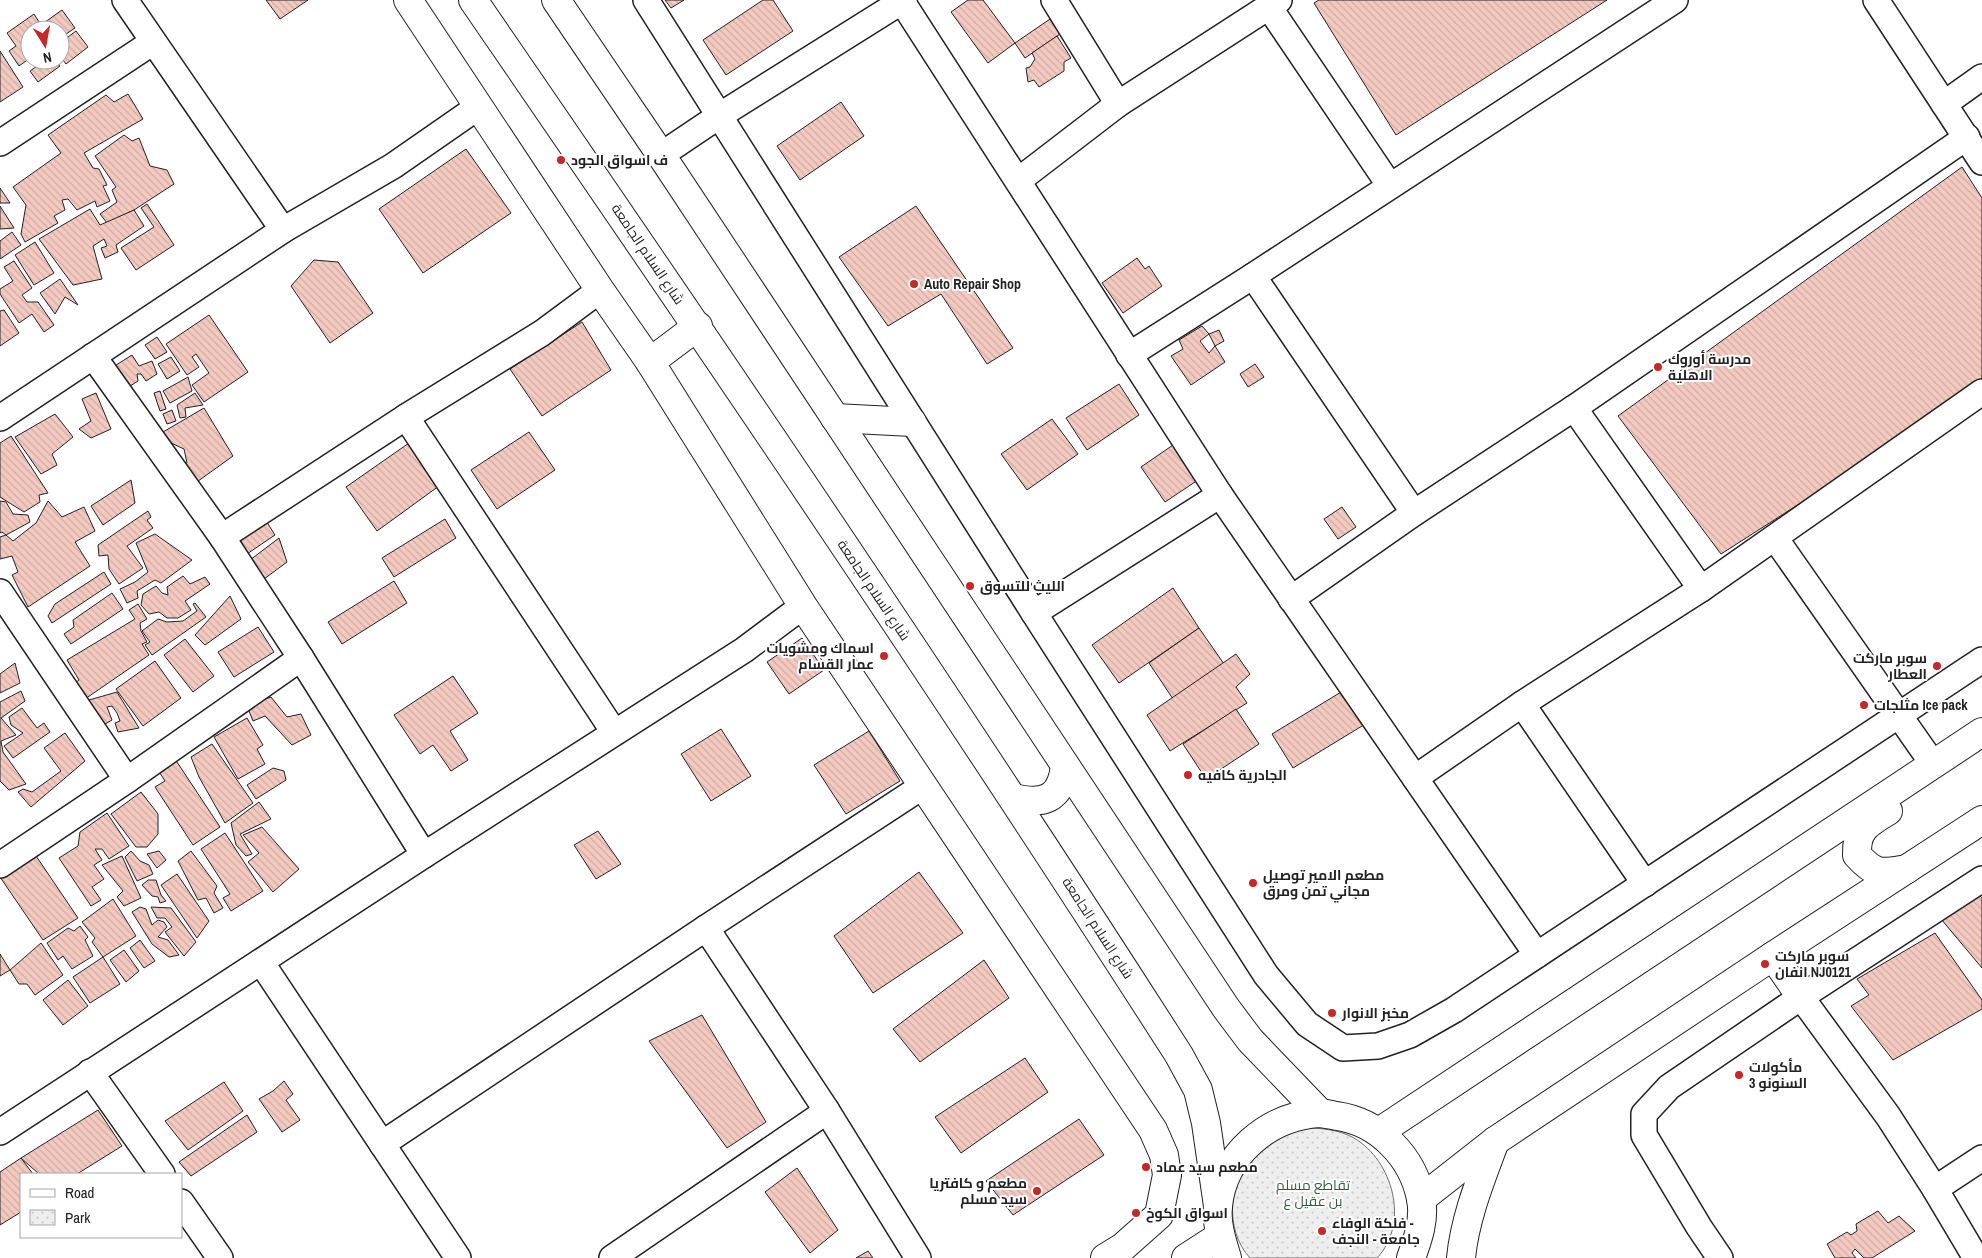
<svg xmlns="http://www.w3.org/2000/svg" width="1982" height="1258" font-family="'Archivo Narrow',Cairo,sans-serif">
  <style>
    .park { fill: url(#park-dots); stroke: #6f6f6f }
    .building { fill: url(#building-back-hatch); stroke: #222 }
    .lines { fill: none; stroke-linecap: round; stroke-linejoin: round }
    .street-casing { stroke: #222; stroke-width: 28 }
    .secondary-casing { stroke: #222; stroke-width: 30 }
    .primary-casing { stroke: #222; stroke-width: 30 }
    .street { stroke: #fff; stroke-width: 25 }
    .secondary { stroke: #fff; stroke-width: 28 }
    .primary { stroke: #fff; stroke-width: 28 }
    .poi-dot { fill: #c62828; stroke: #fff; stroke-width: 2 }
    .labels { text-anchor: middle; stroke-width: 4; stroke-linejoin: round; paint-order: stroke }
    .poi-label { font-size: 14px; font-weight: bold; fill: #222; stroke: #fff; text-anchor: start }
    .street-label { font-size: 14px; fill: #222; stroke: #fff }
    .park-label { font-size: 14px; fill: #2f5e38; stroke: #fff }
  </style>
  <defs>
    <pattern id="park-dots" width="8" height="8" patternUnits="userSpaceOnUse" patternTransform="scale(1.25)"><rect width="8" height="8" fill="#eee"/><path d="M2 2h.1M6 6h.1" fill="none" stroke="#ccc" stroke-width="1.8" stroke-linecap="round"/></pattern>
    <pattern id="building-back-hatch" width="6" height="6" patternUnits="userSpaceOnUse" patternTransform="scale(1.25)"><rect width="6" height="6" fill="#f3c9c0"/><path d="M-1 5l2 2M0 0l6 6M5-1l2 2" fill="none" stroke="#d0aca5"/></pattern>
  </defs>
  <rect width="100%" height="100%" fill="#fff"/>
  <path class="park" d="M1302,1128c18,0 36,1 52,10 39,23 56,85 23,120h-127c-26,-28 -22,-79 5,-106 13,-13 30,-18 47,-24z"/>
  <g class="building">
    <polygon points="266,0 308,0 280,19"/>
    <polygon points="665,0 684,0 671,8"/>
    <polygon points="763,0 773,0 793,31 726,75 703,40"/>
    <polygon points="968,0 983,0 1015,43 988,63 951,12"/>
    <polygon points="1319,0 1607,0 1396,135 1314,3"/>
    <polygon points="62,10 75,28 60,38 60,30 30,30 30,58 19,66 9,51 16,46 7,33 34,14 41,25"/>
    <polygon points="1050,19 1060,34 1025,58 1015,43"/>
    <polygon points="76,31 88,47 66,64 60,56 60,43"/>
    <polygon points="1057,36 1071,58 1064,62 1064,71 1039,87 1034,80 1028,82 1026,68 1030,67 1035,59 1032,53"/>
    <polygon points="0,51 23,87 0,102"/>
    <polygon points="46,60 56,60 60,66 38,82 30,71"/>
    <polygon points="128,94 143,119 84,153 93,168 99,169 107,185 103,186 110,201 97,207 95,201 77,210 68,199 62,200 65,210 54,216 58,223 25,242 21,234 26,205 13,187 61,153 48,135 106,95 114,102"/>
    <polygon points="841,102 864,136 800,180 777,146"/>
    <polygon points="124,135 132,141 139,138 150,166 167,170 174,184 134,210 107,223 100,214 117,202 112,190 116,187 95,156"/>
    <polygon points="466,149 511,213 423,273 379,209"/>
    <polygon points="1962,167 1982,198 1982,387 1721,554 1618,416"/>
    <polygon points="0,188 10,203 0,203"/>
    <polygon points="147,204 174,245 136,270 121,248 154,227 141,208"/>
    <polygon points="0,206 14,228 0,229"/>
    <polygon points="916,206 1013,348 987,364 941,294 888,326 839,257"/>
    <polygon points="90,209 100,225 134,210 144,226 116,245 118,252 105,258 101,248 107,246 104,239 93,246 102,279 73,285 39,239"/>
    <polygon points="12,232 21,245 0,259 0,241"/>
    <polygon points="35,242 54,273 34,285 15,255"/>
    <polygon points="1137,258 1145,269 1149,266 1162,286 1123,313 1102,283"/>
    <polygon points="314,260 338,262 373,313 330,343 291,286"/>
    <polygon points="14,261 32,288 22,295 27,302 38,302 54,325 44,332 32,314 19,323 0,294 0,289 13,281 4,267"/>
    <polygon points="60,279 78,305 65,297 55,314 40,293"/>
    <polygon points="4,310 19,333 0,346 0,311"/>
    <polygon points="209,315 248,372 204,402 192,385 209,373 196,354 192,357 199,367 187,375 166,344"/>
    <polygon points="582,322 611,370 542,416 510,369"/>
    <polygon points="1202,326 1209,334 1200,341 1209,353 1215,346 1225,362 1191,385 1171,356 1183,349 1179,340"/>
    <polygon points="1219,330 1224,341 1215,346 1209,334"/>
    <polygon points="157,337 167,352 155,359 145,345"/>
    <polygon points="132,355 139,366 152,361 157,374 146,381 141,374 137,374 138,381 127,388 113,367"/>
    <polygon points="171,357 180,371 167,379 158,364"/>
    <polygon points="1255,364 1264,377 1248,387 1240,374"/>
    <polygon points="188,377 192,391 170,403 163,391"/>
    <polygon points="1119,384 1139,415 1087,450 1066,418"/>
    <polygon points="160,391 166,409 160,411 154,393"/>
    <polygon points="96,393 111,429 91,438 79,429 91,421 82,399"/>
    <polygon points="195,393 203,405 185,408 186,417 180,418 177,405"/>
    <polygon points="204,408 233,456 194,484 178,468 187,463 184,449 169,442 163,432"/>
    <polygon points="172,410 176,421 167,424 163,414"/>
    <polygon points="55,414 73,437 52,454 57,465 41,474 15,437"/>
    <polygon points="1052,419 1078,454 1027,490 1001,454"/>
    <polygon points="529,432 555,470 497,509 471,470"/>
    <polygon points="11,436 48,493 39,495 40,502 24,512 0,497 0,443"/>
    <polygon points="409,443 439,486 377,531 346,487"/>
    <polygon points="1173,445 1198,480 1165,502 1141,467"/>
    <polygon points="131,480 135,503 103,525 91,506"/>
    <polygon points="0,501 6,502 13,514 28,515 30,522 6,535 2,532 0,533"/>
    <polygon points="48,501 62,517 84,507 95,531 75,542 90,566 28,607 12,575 18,572 12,556 0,559 0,537 6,535 13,541 36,523"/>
    <polygon points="1342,507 1356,527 1338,539 1324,519"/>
    <polygon points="148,511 151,517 147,520 153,528 127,546 143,568 119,584 109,569 108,555 99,556 98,545"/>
    <polygon points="263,516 275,535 244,556 232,537"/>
    <polygon points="445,519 456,538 394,577 382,558"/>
    <polygon points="155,534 192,560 161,583 155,580 137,591 138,598 127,603 120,589 135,582 148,572 136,543"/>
    <polygon points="279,538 287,562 264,579 250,560"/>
    <polygon points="104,572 111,584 52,623 48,616 55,604"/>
    <polygon points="183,576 190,584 205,577 210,584 185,601 191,610 178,618 167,618 159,612 149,614 141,605 143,594 156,586 162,593 168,595 167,587"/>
    <polygon points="394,581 407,603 342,644 328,622"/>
    <polygon points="1173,588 1199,628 1119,683 1092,645"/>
    <polygon points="112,593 123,609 71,644 64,634 74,627 73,620"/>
    <polygon points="230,596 241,619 205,645 195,635"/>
    <polygon points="195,603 206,617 152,655 145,645 150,642 142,631 158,619 167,622 183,621 197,611 193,604"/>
    <polygon points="138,604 147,619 140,623 141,631 147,642 142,644 149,655 85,699 75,683 79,680 67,660 135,619 129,610"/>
    <polygon points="258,627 274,652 234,677 218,652"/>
    <polygon points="1199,628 1224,664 1173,699 1149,663"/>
    <polygon points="802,638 824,670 789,694 767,662"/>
    <polygon points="185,639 214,676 193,692 164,655"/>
    <polygon points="1236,654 1250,674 1236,687 1247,703 1170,751 1147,715"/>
    <polygon points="155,661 181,698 143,726 116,689"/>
    <polygon points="15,663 20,683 0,693 0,674"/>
    <polygon points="453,676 478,713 450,731 468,760 451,771 433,745 420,754 394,715"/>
    <polygon points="1346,689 1367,723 1293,768 1272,734"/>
    <polygon points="21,691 25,701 1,718 16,735 1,741 3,752 26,784 9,790 0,781 0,702"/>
    <polygon points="117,692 139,728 118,732 115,723 120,721 117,713 112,706 107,707 112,720 100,727 89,700"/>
    <polygon points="271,697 287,717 301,714 311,735 292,745 265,716 253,721 247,706"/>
    <polygon points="22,708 37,728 44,723 50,732 13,758 4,746 23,733 11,725 9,717"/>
    <polygon points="1236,709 1259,744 1206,779 1183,744"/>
    <polygon points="247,718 263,745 257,749 265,764 238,779 214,737"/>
    <polygon points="721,729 751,776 711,801 681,754"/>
    <polygon points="869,731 900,781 846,814 814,765"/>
    <polygon points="65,733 85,761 31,807 18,792 23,789 32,792 61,771 44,748"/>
    <polygon points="212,744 253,803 225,823 199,777 191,757"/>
    <polygon points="171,753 220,827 193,845 155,787 165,781 154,764"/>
    <polygon points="273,768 284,771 286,780 256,799 247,785"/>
    <polygon points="141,792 158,814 158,834 147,847 136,847 111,814"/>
    <polygon points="259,802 271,819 240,834 252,854 246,856 236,845 231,823"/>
    <polygon points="107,813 129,846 109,859 102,849 95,849 102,860 94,865 104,879 92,887 101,900 91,906 59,858 78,846 80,832"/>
    <polygon points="262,827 299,869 273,892 248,862 259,853 243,835"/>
    <polygon points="598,831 621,864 596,879 574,845"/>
    <polygon points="225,833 263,891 231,911 223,898 230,894 201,849"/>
    <polygon points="32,850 78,918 43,940 0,877 0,874"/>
    <polygon points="131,851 140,861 149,865 153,874 137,881 125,857"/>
    <polygon points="159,851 166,860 157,868 147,854"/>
    <polygon points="191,851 217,886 214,893 223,908 214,913 206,898 198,900 178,861"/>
    <polygon points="122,856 141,898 124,906 117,897 123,891 102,865"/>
    <polygon points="919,872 963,933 873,993 834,936"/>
    <polygon points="177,874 209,921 197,938 161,885"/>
    <polygon points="148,880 156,880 161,895 166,901 160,903 158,897 152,896 142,885"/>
    <polygon points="1978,894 1982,898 1982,968 1941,919"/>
    <polygon points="113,899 136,936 103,957 92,942 95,938 82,922"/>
    <polygon points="140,907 146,909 152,925 158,920 164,922 167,927 158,937 168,940 179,955 169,957 152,944 132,912"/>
    <polygon points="151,907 171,908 196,942 184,956 165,932 172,927 165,918 157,918"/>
    <polygon points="80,926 88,937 85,940 93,956 72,969 63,956 58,960 47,943 68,928 74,931"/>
    <polygon points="1935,933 1982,1000 1982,1009 1893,1060 1851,1006 1869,995 1857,979"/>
    <polygon points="140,940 155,961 144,968 130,948"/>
    <polygon points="41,943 63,975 35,995 27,984 19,984 10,970"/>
    <polygon points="124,950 139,971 126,982 110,960"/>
    <polygon points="0,954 10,970 0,976"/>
    <polygon points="103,957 120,984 90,1003 73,977"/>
    <polygon points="984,960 1009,998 920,1062 893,1029"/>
    <polygon points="68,980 88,1006 63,1025 43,1000"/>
    <polygon points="702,1015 766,1122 727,1148 649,1041"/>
    <polygon points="1025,1058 1048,1092 961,1153 935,1117"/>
    <polygon points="284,1081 293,1094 286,1100 300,1120 282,1132 259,1099 273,1091"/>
    <polygon points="224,1082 243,1111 188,1150 165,1121"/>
    <polygon points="98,1110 122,1146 77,1174 39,1174 21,1158"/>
    <polygon points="247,1115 257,1132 191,1176 179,1162"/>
    <polygon points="1079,1119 1104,1155 1013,1215 986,1181"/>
    <polygon points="21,1158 33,1174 21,1174 21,1212 0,1225 0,1172"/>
    <polygon points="797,1168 838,1230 810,1253 765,1192"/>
    <polygon points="1878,1211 1888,1223 1899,1216 1915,1231 1872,1258 1864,1258 1855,1249 1852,1253 1856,1258 1835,1258 1827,1244 1847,1232 1851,1235 1857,1231 1856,1224"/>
    <polygon points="868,1251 873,1258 856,1258"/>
  </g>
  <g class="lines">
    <defs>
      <g id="street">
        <polyline points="125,0 283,230"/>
        <polyline points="646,0 1034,613 1266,975 1307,1024 1343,1048 1378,1046 1410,1035 1454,1010 1982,660"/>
        <polyline points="901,0 1220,495 1537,955"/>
        <polyline points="1054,0 1118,104"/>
        <polyline points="1876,0 1982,162"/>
        <polyline points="1269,7 1390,186"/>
        <polyline points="1944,104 1982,77"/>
        <polyline points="0,143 153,42"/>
        <polyline points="661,155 719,116 904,0"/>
        <polyline points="1019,180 1118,104 1279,0"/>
        <polyline points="1253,276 1414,513"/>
        <polyline points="1129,355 1253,276 1675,0"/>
        <polyline points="93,356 222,537 301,658 424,855"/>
        <polyline points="1574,408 1701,589"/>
        <polyline points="406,417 614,732"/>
        <polyline points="0,418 283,230 393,166 478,107"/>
        <polyline points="222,537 406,417 542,333 600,290"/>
        <polyline points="1775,538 1933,764"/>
        <polyline points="0,592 127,780"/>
        <polyline points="1291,599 1414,513 1574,408 1967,137"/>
        <polyline points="1034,613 1220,495"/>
        <polyline points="1522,704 1645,884"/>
        <polyline points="1415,778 1522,704 1701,589 1982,392"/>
        <polyline points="0,865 127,780 301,658"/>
        <polyline points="706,928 827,1111 918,1258"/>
        <polyline points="261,962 458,1258"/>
        <polyline points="1801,997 1982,879"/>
        <polyline points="90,1072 162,1174"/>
        <polyline points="0,1132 424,855 744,650 803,606"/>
        <polyline points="382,1144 706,928 923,786"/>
        <polyline points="1935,1189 1982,1158"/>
        <polyline points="181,1202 220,1258"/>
        <polyline points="612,1258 827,1111"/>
        <polyline points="1720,1258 1699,1227 1644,1135 1644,1114 1669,1087 1801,997 1888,1116 1935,1189 1976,1258"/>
      </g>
      <g id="secondary">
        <polyline points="408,0 600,290 650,362 803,606 1153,1130 1164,1155 1167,1175 1159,1215 1123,1247 1105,1258"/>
        <path d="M473,0c240,349 478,699 706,1055l19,35 8,33 12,83"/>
        <polyline points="556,0 661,155 1226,1008 1250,1040 1320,1113"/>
        <polyline points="650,362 698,326"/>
        <polyline points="835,418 912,422"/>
        <path d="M1013,798c30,7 48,2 52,-32"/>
      </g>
      <g id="primary">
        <path d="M1888,811c-21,13 -32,18 -31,44 19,21 24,18 50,14"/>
        <polyline points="1773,956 1801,997"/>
        <polyline points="1379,1132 1982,732"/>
        <polyline points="1421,1199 1495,1141 1773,956 1982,820"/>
        <polyline points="1186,1258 1220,1236"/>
        <path d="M1227,1258c-5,-17 -11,-34 -9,-52 5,-52 50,-89 100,-93 6,0 13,2 19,3 42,6 76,41 84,83 4,20 -3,40 -10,59"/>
        <path d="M1461,1258c4,-41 20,-79 34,-117"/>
      </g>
    </defs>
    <use href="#street" class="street-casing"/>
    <use href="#secondary" class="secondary-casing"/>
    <use href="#primary" class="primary-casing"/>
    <use href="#street" class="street"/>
    <use href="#secondary" class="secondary"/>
    <use href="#primary" class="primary"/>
  </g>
  <g class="poi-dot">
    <circle cx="561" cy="160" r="5"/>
    <circle cx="914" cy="284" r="5"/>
    <circle cx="1658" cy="367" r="5"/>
    <circle cx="970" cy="586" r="5"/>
    <circle cx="884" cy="656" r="5"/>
    <circle cx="1937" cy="666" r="5"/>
    <circle cx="1864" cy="705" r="5"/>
    <circle cx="1188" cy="775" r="5"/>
    <circle cx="1253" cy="883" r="5"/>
    <circle cx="1765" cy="964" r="5"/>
    <circle cx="1332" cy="1013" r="5"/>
    <circle cx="1739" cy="1075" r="5"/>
    <circle cx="1146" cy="1167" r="5"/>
    <circle cx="1037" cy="1191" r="5"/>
    <circle cx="1136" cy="1213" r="5"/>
    <circle cx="1322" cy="1231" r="5"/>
  </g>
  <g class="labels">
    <g class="poi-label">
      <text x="571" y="165">ف اسواق الجود</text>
      <text x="924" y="289">Auto Repair Shop</text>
      <text x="1668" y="364">مدرسة أوروك<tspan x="1668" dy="16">الاهلية</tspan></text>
      <text x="980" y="591">الليث للتسوق</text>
      <text x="874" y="653" text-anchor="end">اسماك ومشويات<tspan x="874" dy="16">عمار القسام</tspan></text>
      <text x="1927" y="663" text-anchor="end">سوبر ماركت<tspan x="1927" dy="16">العطار</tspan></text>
      <text x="1874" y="710">مثلجات Ice pack</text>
      <text x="1198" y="780">الجادرية كافيه</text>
      <text x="1263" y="880">مطعم الامير توصيل<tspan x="1263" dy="16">مجاني تمن ومرق</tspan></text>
      <text x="1775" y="961">سوبر ماركت<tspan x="1775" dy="16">انفان NJ0121</tspan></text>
      <text x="1342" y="1018">مخبز الانوار</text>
      <text x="1749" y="1072">مأكولات<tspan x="1749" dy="16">السنونو 3</tspan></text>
      <text x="1156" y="1172">مطعم سيد عماد</text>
      <text x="1027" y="1188" text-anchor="end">مطعم و كافتريا<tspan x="1027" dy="16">سيد مسلم</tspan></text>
      <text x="1146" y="1218">اسواق الكوخ</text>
      <text x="1332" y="1228">فلكة الوفاء -<tspan x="1332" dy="16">جامعة - النجف</tspan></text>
    </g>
    <g class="street-label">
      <text transform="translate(648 254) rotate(56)" y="5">شارع السلام الجامعة</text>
      <text transform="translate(874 590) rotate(56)" y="5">شارع السلام الجامعة</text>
      <text transform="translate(1098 928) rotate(57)" y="5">شارع السلام الجامعة</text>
    </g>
    <g class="park-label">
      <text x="1313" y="1190">تقاطع مسلم<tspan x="1313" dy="16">بن عقيل ع</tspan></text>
    </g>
  </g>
  <rect x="20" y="1173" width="162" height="65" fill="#ffffff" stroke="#a7a7a7"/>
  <rect x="30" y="1189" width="25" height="8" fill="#ffffff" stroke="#a7a7a7"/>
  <text x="65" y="1198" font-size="15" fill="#222222">Road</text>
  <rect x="30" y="1210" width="25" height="15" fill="url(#park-dots)" stroke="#a7a7a7"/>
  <text x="65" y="1223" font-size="15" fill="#222222">Park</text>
  <g transform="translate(45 45) rotate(169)"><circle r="24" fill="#ffffff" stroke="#a7a7a7"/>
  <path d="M0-4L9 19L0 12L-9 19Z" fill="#c62828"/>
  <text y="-8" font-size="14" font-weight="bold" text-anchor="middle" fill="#222222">N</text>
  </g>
</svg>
